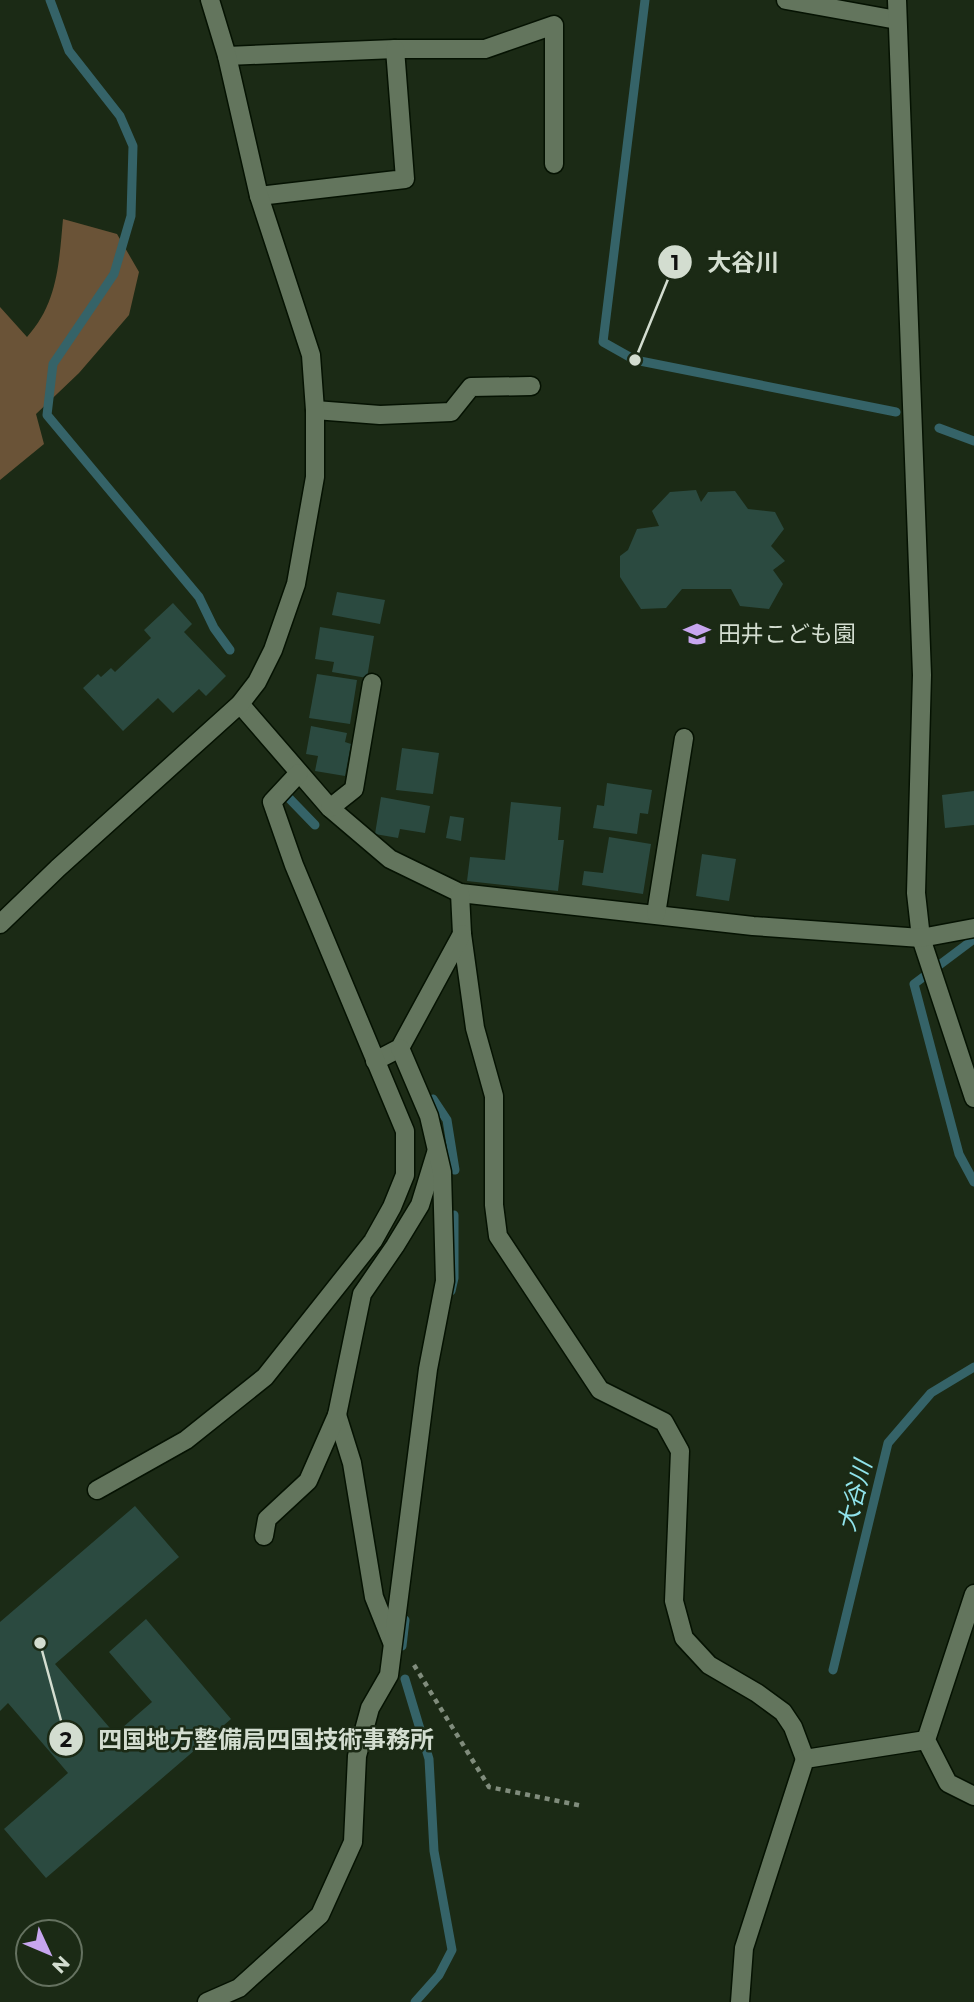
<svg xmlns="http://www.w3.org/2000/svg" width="974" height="2002" font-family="Montserrat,'Noto Sans JP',sans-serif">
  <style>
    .forest { fill: #6a5337 }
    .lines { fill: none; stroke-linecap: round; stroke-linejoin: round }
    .stream { stroke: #356368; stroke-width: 9 }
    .building { fill: #2b4a40 }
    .minor-casing { stroke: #051202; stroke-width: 21 }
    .path { stroke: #808c7c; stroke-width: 4.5; stroke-dasharray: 5 5; stroke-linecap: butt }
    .minor { stroke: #63755d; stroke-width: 18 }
    .labels { text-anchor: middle; stroke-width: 5; stroke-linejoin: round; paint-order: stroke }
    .poi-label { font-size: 23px; fill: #d3ddd0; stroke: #1b2a15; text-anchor: start }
    .water-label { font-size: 24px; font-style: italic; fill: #91e4ec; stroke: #1b2a15 }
    .leader { fill: none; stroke: #d3ddd0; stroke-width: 2.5 }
    .callout-dot { fill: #d3ddd0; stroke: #1b2a15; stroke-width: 2.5 }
    .mark-label { font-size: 21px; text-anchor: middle; font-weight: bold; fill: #111 }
    .callout-label { font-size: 24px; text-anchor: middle; font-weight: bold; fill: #d3ddd0; stroke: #1b2a15; stroke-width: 5; stroke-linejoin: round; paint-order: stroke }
  </style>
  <rect width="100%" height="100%" fill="#1b2a15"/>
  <path class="forest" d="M63,219l54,15 22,38 -10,43 -50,58 -43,41 8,30 -44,36v-173l27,30c31,-34 32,-75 36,-118z"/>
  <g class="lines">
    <g class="stream">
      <polyline points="50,0 69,51 120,116 133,146 131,216 114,274 53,364 47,415 199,597 214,628 230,650"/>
      <polyline points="645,0 603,342 635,360 896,412"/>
      <polyline points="939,428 974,441"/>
      <polyline points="285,794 315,825"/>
      <polyline points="974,939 914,984 959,1154 974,1182"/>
      <polyline points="433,1099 447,1120 455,1170"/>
      <polyline points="451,1291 454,1278 454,1215"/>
      <polyline points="402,1646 405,1620"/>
      <polyline points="833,1670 888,1443 931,1393 974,1367"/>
      <polyline points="405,1679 429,1759 434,1851 452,1950 439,1975 415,2002"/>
    </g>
  </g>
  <g class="building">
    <polygon points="696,490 701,502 708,492 735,491 748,509 775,512 784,529 771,546 785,561 773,570 783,584 769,609 740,606 731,589 682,589 666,608 641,609 620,577 620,556 628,550 637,529 659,526 652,511 670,492"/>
    <polygon points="337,592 385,600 380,624 332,615"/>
    <polygon points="173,603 192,624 184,632 226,676 206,696 199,689 173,713 158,698 123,731 83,688 98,674 101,677 111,668 115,672 151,638 144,630"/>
    <polygon points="320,627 374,636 367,678 332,672 334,662 315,659"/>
    <polygon points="317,674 357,680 350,724 309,718"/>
    <polygon points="311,726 347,733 345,742 351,744 345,776 315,771 318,756 306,754"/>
    <polygon points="402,748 439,753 433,794 396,790"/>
    <polygon points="607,783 652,790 648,814 640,813 637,834 593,828 597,805 604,806"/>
    <polygon points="974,791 974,825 945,828 942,795"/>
    <polygon points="381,797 430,806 425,833 400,829 398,838 375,834"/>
    <polygon points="511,802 561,807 558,840 564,840 558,891 467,881 470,857 505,860"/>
    <polygon points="450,816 464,818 461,841 446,838"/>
    <polygon points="609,837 651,844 643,894 582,885 584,871 603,873"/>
    <polygon points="702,854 736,859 729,901 696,896"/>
    <polygon points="135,1506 179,1557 55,1664 115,1734 152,1702 109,1652 146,1619 231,1719 46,1878 4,1829 68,1773 8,1703 0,1711 0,1622"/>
  </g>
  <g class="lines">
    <defs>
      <g id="minor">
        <polyline points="786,0 897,20"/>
        <polyline points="897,0 922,675 916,893 921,938 974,1098"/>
        <polyline points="227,56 395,49 485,49 554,25 554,164"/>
        <polyline points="259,196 405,179 395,49"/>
        <polyline points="315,410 380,415 451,412 471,387 531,386"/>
        <polyline points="240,704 330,808 390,859 460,893 753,926 921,938 974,928"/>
        <polyline points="330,808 354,789 372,683"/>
        <polyline points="460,893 462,934 475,1028 494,1096 494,1205 498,1236 600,1390 664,1422 680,1451 674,1601 684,1638 709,1665 757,1693 783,1712 793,1727 805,1759"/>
        <polyline points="656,914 684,738"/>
        <polyline points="0,924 58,868 240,704 257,682 273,650 296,584 315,477 315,410 311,355 259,196 227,56 210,0"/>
        <polyline points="375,1061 400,1048 462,934"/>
        <polyline points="337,1415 352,1463 374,1597 392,1642"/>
        <polyline points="97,1490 186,1440 265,1377 373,1241 392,1207 405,1175 405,1131 294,865 272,802 299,773"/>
        <polyline points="264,1536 267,1519 308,1481 337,1415 362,1294 395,1246 420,1205 436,1153"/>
        <polyline points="974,1594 926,1740 948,1783 974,1796"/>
        <polyline points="207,2002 239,1988 320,1915 353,1842 357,1756 370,1708 389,1675 428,1369 445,1281 442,1172 429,1116 400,1048"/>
        <polyline points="740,2002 744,1948 805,1759 926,1740"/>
      </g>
    </defs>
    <use href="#minor" class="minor-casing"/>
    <polyline class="path" points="414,1665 489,1787 583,1806"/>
    <use href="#minor" class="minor"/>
  </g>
  <defs>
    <symbol id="school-bare" viewBox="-9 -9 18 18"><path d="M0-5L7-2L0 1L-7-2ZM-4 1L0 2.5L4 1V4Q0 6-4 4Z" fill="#c7a6ef" stroke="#1b2a15" stroke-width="2.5" paint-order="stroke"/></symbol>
  </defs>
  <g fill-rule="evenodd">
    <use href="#school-bare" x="678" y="615" width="38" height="38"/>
  </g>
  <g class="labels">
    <g class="poi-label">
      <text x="718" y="642">田井こども園</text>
    </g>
    <g class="water-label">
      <text transform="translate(855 1496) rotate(-76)" y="8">大谷川</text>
    </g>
  </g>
  <path class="leader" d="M635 360L675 262M40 1643L66 1739"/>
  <g class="callout-dot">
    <circle cx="635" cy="360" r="7"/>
    <circle cx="40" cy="1643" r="7"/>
    <circle cx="675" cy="262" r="18"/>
    <circle cx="66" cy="1739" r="18"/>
  </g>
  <g class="mark-label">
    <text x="675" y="270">1</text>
    <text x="66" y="1747">2</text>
  </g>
  <g class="callout-label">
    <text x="743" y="271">大谷川</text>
    <text x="266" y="1748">四国地方整備局四国技術事務所</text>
  </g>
  <g transform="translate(49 1953) rotate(134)"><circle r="33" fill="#1b2a15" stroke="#657260" stroke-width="2"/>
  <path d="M0-5L12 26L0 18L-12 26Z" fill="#c7a6ef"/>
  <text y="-10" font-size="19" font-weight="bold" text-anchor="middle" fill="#d3ddd0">N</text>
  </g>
</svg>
